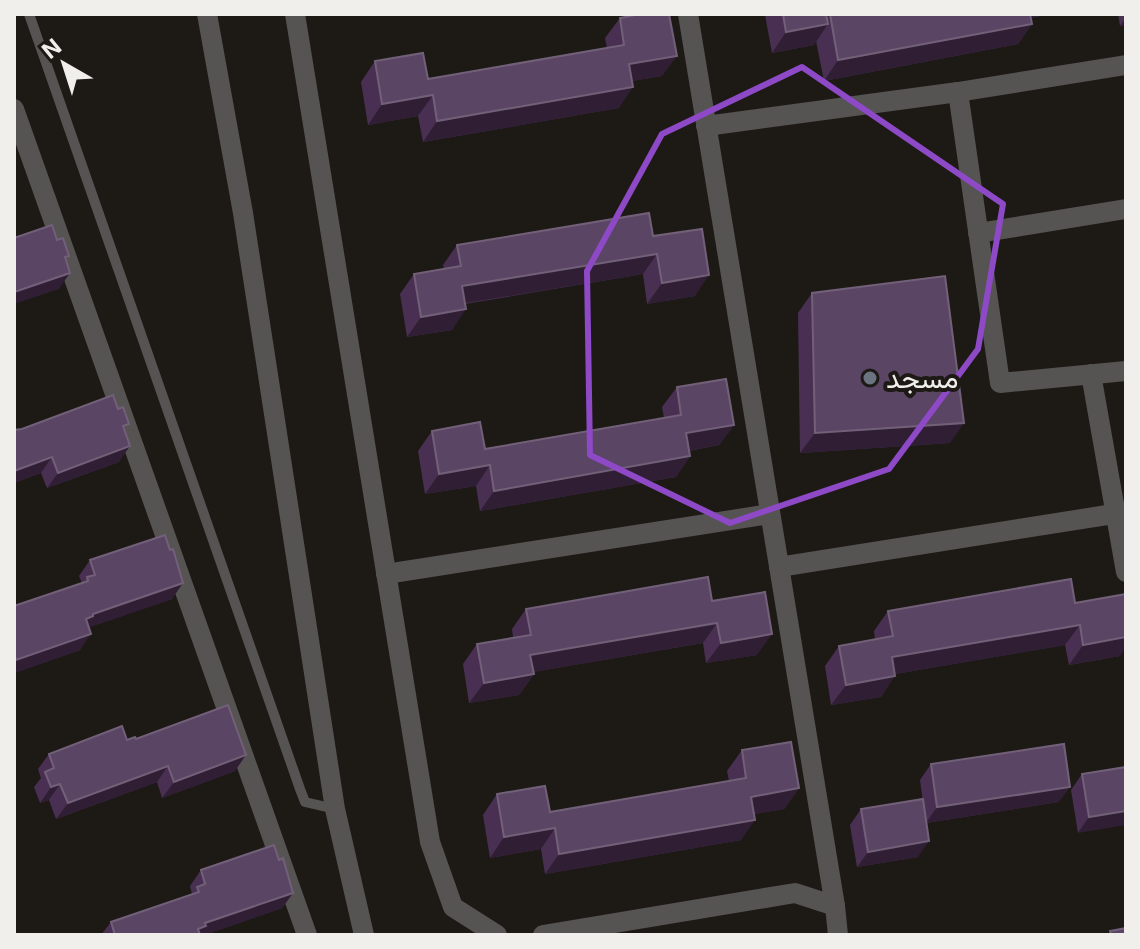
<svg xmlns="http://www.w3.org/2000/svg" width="1140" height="949" font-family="Inter,Vazirmatn,sans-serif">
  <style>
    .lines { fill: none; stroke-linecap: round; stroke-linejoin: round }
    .service { stroke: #565353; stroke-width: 10 }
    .minor { stroke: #565353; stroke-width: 20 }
    .wall { fill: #493053 }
    .shaded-wall { fill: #301f34 }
    .building { fill: #5b4564; stroke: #726079; stroke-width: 2 }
    .marked { fill: none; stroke: #8d49c6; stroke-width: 6; stroke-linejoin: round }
    .worship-dot { fill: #6b7280; stroke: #1d1a16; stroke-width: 3 }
    .labels { text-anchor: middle; stroke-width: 8; stroke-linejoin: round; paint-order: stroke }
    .poi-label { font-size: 28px; fill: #f0efec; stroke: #1d1a16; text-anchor: start }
  </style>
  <rect width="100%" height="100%" fill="#1d1a16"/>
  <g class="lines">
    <polyline class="service" points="29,14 300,789 305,802 335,809"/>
    <g class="minor">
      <polyline points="207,14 243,213 335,809 364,935"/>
      <polyline points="295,14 430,842 453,907 497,935"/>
      <polyline points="688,14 835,906"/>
      <polyline points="958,92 1000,383 1126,371"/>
      <polyline points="14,109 307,935"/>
      <polyline points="706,126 958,92 1126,65"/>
      <polyline points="978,233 1126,209"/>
      <polyline points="1091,374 1126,572"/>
      <polyline points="779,567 1126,512"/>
      <polyline points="386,574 770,514"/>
      <polyline points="543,935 795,893 835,906 838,935"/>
    </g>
  </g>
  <g class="wall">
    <polygon points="766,14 826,14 827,18 830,14 1050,14 1031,18 1032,24 1018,44 824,81 816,41 814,45 772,53 765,15"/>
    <polygon points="1118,14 1126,14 1126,25 1120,26"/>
    <polygon points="620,18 662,76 632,81 619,108 423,142 418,116 368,125 361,82 375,61 428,79 607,48 605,38"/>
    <polygon points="653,236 695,296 647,304 643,274 465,304 452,330 407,337 400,294 414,274 444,269 443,265 457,245"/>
    <polygon points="812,293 950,443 800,453 798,313"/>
    <polygon points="677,387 734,425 719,445 689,451 690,456 676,477 480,511 476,486 425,494 418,451 432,431 485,449 664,418 662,407"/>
    <polygon points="14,430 125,430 119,462 47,488 41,473 14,483"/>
    <polygon points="90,560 172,599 89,627 80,650 14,673 14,606 82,583 79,576"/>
    <polygon points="712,601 757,655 706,663 703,643 533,672 534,674 519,695 469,703 463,664 477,644 513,637 512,629 526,609"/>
    <polygon points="1075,603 1120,656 1069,665 1065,645 895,674 881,697 831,705 825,666 839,646 875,639 874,631 888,611"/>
    <polygon points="136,739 235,771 162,798 157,782 56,819 49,800 40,803 34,787 41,778 38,769 49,754"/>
    <polygon points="742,750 799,788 784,809 754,814 741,840 545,874 541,849 490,858 483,815 497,794 550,812 729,781 727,771"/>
    <polygon points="931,764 1059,802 926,823 918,857 857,867 850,825 861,809 925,816 920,780"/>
    <polygon points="1126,767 1078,833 1071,790 1082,774"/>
    <polygon points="279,860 293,893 282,908 204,935 101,935 111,922 192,894 190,886 201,870"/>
  </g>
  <g class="shaded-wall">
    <polygon points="1019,14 1050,14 1014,21"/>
    <polygon points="1126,18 1126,25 1120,26"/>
    <polygon points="828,24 814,45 772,53 786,32"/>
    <polygon points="1032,24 1018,44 824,81 838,60"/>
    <polygon points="677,56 662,76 615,84 629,64"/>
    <polygon points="633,87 619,108 423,142 437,121"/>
    <polygon points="433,95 418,116 368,125 382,104"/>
    <polygon points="657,254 643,274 448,306 462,286"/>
    <polygon points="70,273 59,289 14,304 14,292"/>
    <polygon points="709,275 695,296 647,304 662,283"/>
    <polygon points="466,309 452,330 407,337 421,317"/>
    <polygon points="964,423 950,443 800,453 815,433"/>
    <polygon points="734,425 719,445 672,454 686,433"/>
    <polygon points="130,446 119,462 47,488 58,473"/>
    <polygon points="690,456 676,477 480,511 494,491"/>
    <polygon points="52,457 41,473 14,483 14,471"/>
    <polygon points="490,465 476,486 425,494 439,474"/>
    <polygon points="183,583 172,599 85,629 86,619 93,614"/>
    <polygon points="717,623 703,643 516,675 530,655"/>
    <polygon points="1080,625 1065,645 878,677 892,657"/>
    <polygon points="91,634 80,650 14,673 14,663 16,660"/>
    <polygon points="772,634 757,655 706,663 721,643"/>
    <polygon points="1126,637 1126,647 1120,656 1069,665 1083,645"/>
    <polygon points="534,674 519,695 469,703 484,683"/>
    <polygon points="895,676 881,697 831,705 846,685"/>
    <polygon points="246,755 235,771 162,798 174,782"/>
    <polygon points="168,766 157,782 56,819 68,803"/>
    <polygon points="60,784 49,800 40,803 51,787"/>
    <polygon points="1070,787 1059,802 926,823 937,807"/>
    <polygon points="799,788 784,809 737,817 751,797"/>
    <polygon points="1126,811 1126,825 1078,833 1089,817"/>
    <polygon points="755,820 741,840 545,874 559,854"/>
    <polygon points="555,828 541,849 490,858 504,837"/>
    <polygon points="929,841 918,857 857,867 868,852"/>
    <polygon points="293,893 282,908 204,935 194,935 205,923"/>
  </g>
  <g class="building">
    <polygon points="640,14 669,14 677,56 629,64 633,87 437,121 433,95 382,104 375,61 423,53 428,79 624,45 620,18"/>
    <polygon points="783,14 826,14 828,24 786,32"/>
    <polygon points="830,14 1030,14 1032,24 838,60"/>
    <polygon points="649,213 653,236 702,229 709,275 662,283 657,254 462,286 466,309 421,317 414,274 461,266 457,245"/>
    <polygon points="52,225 57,240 63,238 69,256 65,257 70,273 14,292 14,238"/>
    <polygon points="945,276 964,423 815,433 812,293"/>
    <polygon points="726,379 734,425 686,433 690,456 494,491 490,465 439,474 432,431 480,422 485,449 681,415 677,387"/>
    <polygon points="113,395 118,409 123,407 129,424 123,426 130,446 58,473 52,457 14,471 14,430 22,429"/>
    <polygon points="165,535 170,550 173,549 183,583 93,614 93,616 86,619 91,634 16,660 14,652 14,606 88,581 87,577 95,575 90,560"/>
    <polygon points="708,577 712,601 765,592 772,634 721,643 717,623 530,655 534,674 484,683 477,644 531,635 526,609"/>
    <polygon points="1071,579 1075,603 1126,594 1126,637 1083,645 1080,625 892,657 895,676 846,685 839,646 893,636 888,611"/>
    <polygon points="228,705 246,755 174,782 168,766 68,803 60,784 51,787 45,772 54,768 49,754 122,726 127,740 135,737 136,739"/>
    <polygon points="791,742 799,788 751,797 755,820 559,854 555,828 504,837 497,794 545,786 550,812 746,778 742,750"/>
    <polygon points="1064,744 1070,787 937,807 931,764"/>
    <polygon points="1126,767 1126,811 1089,817 1082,774"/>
    <polygon points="923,799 929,841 868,852 861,809"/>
    <polygon points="274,845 279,860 283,858 293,893 205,923 206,926 198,929 200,935 115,935 111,922 199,892 197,887 205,884 201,870"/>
    <polygon points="1126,928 1126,935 1111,935 1110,931"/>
  </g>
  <path class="marked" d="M802,67l201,137 -25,145 -89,120 -159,54 -140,-68 -3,-184 75,-137z"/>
  <circle class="worship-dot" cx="870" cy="378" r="8"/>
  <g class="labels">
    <g class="poi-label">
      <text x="886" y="388">مسجد</text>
    </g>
  </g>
  <rect width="1140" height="949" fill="none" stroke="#f0efec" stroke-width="32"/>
  <g transform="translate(64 64) rotate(321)" stroke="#1d1a16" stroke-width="6" paint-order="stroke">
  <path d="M0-6L14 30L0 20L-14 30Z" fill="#f0efec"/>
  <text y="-12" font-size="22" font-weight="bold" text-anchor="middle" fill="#f0efec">N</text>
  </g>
</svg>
